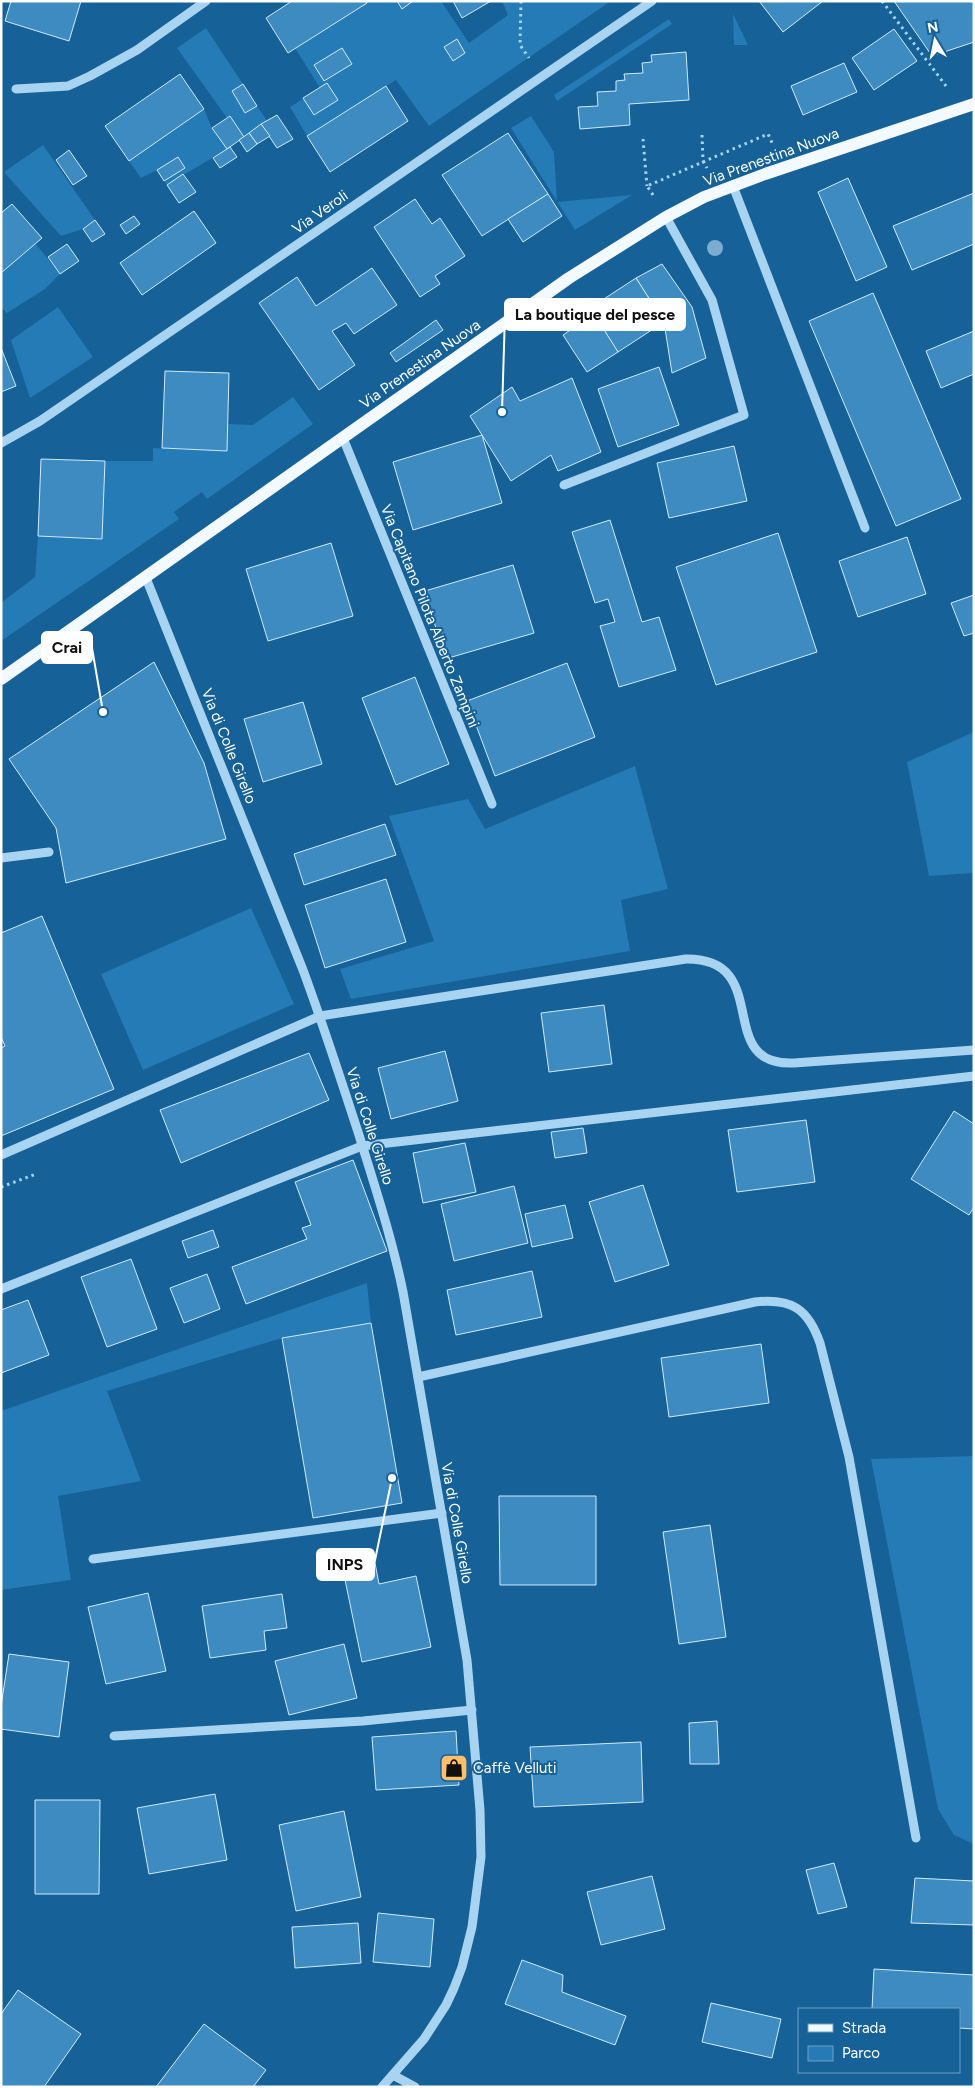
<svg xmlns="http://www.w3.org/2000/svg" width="975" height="2088" font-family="Figtree,sans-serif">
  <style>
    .green { fill: #247bb5 }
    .building { fill: #3d8bc0; stroke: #d0ebfd }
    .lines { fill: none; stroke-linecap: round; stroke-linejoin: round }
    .path { stroke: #a8d4f2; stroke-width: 3; stroke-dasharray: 2.5 4; stroke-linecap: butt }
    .minor { stroke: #a8d4f2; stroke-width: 9 }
    .major { stroke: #f3faff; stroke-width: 12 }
    .tree { fill: #7cadd0 }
    .labels { text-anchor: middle; stroke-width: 4; stroke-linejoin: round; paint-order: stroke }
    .street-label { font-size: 15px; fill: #fff; stroke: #156198 }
    .poi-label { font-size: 15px; fill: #fff; stroke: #156198; text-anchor: start }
    .leader { fill: none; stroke: #fff; stroke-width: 2 }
    .callout-dot { fill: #fff; stroke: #156198; stroke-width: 2 }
    .callout { fill: #fff; stroke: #fff; stroke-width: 2 }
    .callout-label { font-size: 16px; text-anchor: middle; font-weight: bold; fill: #111 }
  </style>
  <rect width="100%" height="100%" fill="#156198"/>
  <g class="green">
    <polygon points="369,1 441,1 469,43 508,15 502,1 611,1 429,126 396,80 307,136 290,107 320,88 295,48"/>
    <polygon points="733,14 748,45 734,45"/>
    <polygon points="669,19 672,24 557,101 554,95"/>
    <polygon points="206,28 243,84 232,91 245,113 257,106 267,121 244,137 230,117 227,118 177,48"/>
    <polygon points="204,109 212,128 227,149 167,185 157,170 141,178 129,161"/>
    <polygon points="531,116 554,152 557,202 632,195 575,230 511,128"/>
    <polygon points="43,145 95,220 83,229 61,236 4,172"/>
    <polygon points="35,243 60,274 45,289 7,313 1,307 1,273"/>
    <polygon points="58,307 93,357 30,398 11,340"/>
    <polygon points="293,397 313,424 207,499 202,492 174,512 179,519 1,641 1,603 35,577 38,536 102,539 105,461 153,461 153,448 227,451 227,424 253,425"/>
    <polygon points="974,732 974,873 929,876 907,762"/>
    <polygon points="635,766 668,889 621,900 630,951 351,999 340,969 434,941 389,816 468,799 485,829"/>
    <polygon points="251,908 294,1004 143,1070 101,974"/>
    <polygon points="367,1283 371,1323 282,1338 107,1391 141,1481 58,1496 71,1580 1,1590 1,1411"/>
    <polygon points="974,1456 974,1844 954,1835 938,1809 871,1459"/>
  </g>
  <g class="building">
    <polygon points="11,1 81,1 69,41 5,21"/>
    <polygon points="292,1 366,1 367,3 288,53 266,18"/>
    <polygon points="397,1 413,1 402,9"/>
    <polygon points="453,1 491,1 462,18"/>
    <polygon points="759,1 823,1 783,32"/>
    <polygon points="894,1 974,1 974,42 932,56"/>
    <polygon points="894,29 917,61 874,90 852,58"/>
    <polygon points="457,39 465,53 453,61 444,47"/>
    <polygon points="342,48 352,64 324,81 314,65"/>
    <polygon points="686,52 689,100 629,104 630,125 580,129 578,107 598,106 597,92 616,91 616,81 625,80 624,74 643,73 642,63 652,62 651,55"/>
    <polygon points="844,63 857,92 803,115 791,86"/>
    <polygon points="180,74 204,109 129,161 105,126"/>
    <polygon points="327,83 338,100 314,115 303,98"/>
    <polygon points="243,84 257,106 245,113 232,91"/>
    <polygon points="386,86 408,121 330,172 307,136"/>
    <polygon points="277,115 293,139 277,148 261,124"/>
    <polygon points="230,116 244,137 227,149 212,128"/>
    <polygon points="261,124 270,136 257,144 249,133"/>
    <polygon points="249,133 257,144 247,152 239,140"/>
    <polygon points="508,133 548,194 482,236 442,175"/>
    <polygon points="230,147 237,157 220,168 213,158"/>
    <polygon points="69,150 87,176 73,185 56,160"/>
    <polygon points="178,157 185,168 164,181 157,170"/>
    <polygon points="183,174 196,192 179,203 167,185"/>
    <polygon points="848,178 887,267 856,281 818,192"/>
    <polygon points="974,193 974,244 912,270 893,226"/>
    <polygon points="548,194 562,216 523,242 508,219"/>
    <polygon points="415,199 432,224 440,218 465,256 435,276 440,284 420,297 374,227"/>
    <polygon points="12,204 42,238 1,273 1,213"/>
    <polygon points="194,211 216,243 142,295 120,263"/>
    <polygon points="134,216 140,224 126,234 120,225"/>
    <polygon points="95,220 105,234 92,242 83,229"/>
    <polygon points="67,244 79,261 60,274 48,257"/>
    <polygon points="662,264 692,307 706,358 672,373 664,322 636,278"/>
    <polygon points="372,268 397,305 354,334 346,323 332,331 355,365 319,390 259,303 297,277 316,306"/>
    <polygon points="636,278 664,322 618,352 590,308"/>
    <polygon points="873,293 961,499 896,526 809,321"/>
    <polygon points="594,314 618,352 587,372 563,335"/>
    <polygon points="436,320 443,330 396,362 390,353"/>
    <polygon points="974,331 974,374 941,388 926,351"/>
    <polygon points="1,348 16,386 1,392"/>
    <polygon points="659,367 679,425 618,447 598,389"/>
    <polygon points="165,371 229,373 227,451 162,448"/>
    <polygon points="572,378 601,452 558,471 551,455 511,481 470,416 512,387 520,401"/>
    <polygon points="482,435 502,503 413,530 393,462"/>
    <polygon points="734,446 747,501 669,518 657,463"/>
    <polygon points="41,459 105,461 102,539 38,536"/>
    <polygon points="610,520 642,622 659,617 676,670 619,687 600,626 615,622 608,599 595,603 572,532"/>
    <polygon points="778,533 817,652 716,685 676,567"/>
    <polygon points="907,537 926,594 858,617 839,561"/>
    <polygon points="331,543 353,616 268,641 246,569"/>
    <polygon points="513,565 534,633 445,659 425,591"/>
    <polygon points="974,595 974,633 964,636 951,603"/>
    <polygon points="154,662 204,763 226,839 66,883 56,828 9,759"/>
    <polygon points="567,663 595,737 495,776 467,701"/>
    <polygon points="415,677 449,764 396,785 362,698"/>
    <polygon points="303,702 322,764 263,782 244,719"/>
    <polygon points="385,824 396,855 304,885 294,854"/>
    <polygon points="386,879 406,942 325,968 305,905"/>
    <polygon points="42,916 114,1089 1,1136 1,1048 5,1046 1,1037 1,933"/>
    <polygon points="604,1005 612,1064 549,1072 541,1013"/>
    <polygon points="445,1051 458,1101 391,1119 378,1068"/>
    <polygon points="309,1053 329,1100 181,1163 160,1110"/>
    <polygon points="954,1111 974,1124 974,1207 969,1215 911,1179"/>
    <polygon points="806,1120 815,1182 737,1192 728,1130"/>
    <polygon points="583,1128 587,1153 555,1158 551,1132"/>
    <polygon points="465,1143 476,1192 423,1203 413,1153"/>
    <polygon points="353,1160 387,1251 246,1304 232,1267 307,1239 302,1228 311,1225 295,1182"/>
    <polygon points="643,1185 669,1265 615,1282 589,1202"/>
    <polygon points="514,1186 528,1243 454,1261 441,1204"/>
    <polygon points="565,1205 573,1238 532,1247 525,1214"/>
    <polygon points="213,1230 219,1247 188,1258 182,1241"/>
    <polygon points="131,1259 157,1329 107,1347 81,1277"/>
    <polygon points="532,1271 542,1317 456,1335 447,1290"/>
    <polygon points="207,1274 220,1309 184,1323 170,1288"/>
    <polygon points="28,1300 49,1355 1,1373 1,1310"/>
    <polygon points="371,1323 402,1503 313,1518 282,1338"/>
    <polygon points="761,1344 769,1403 669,1417 661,1358"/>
    <polygon points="499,1496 596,1496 596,1585 500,1585"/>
    <polygon points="710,1525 726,1637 679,1644 663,1532"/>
    <polygon points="375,1563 379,1584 416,1576 431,1647 362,1662 343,1570"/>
    <polygon points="148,1593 166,1671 106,1684 88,1607"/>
    <polygon points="282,1594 287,1628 264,1631 266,1650 210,1658 202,1606"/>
    <polygon points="344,1644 357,1698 289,1715 275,1661"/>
    <polygon points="9,1654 69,1662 59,1737 1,1729 1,1706"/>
    <polygon points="717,1721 719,1764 690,1764 689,1723"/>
    <polygon points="456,1731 459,1785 376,1790 372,1737"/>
    <polygon points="641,1742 643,1802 534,1807 530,1747"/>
    <polygon points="215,1794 227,1860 149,1874 137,1808"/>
    <polygon points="35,1800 100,1800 99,1894 35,1894"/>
    <polygon points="344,1811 361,1897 296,1911 279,1825"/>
    <polygon points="834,1863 847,1907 818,1914 806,1870"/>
    <polygon points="652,1876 665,1929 601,1945 587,1892"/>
    <polygon points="915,1878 974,1881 974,1925 911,1923"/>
    <polygon points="378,1913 434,1919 430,1967 373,1962"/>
    <polygon points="358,1923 361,1963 295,1968 292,1927"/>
    <polygon points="522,1960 563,1975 562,1992 626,2016 615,2045 505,2004"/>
    <polygon points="874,1969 974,1975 974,2029 959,2028 959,2009 872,2009"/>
    <polygon points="18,1990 81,2034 44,2087 1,2087 1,2014"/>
    <polygon points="711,2003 781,2019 772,2058 702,2042"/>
    <polygon points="204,2024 266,2070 253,2087 156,2087"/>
  </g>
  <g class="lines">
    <g class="path">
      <polyline points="521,1 520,45 529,58"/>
      <polyline points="882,1 946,86"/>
      <polyline points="702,135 703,161 707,168"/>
      <polyline points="643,139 647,186"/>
      <polyline points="653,195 647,186 768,134 773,145"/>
      <polyline points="1,1187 36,1174"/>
    </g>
    <g class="minor">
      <polyline points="16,89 68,86 90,76 137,50 206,1"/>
      <polyline points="733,186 865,528"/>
      <polyline points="343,438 492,804"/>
      <polyline points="1,443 40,421 652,1"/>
      <polyline points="564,485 744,415 712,300 666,217"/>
      <path d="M146,578l157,392c20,54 38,110 56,165 16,52 33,103 44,157l64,368 13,150 1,47 -9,70 -10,40 -8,21 -8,17 -22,34 -42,48"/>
      <polyline points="1,858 49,852"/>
      <path d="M1,1155l319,-139 366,-57c89,-1 26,108 108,104l180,-13"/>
      <polyline points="1,1289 362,1146 974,1076"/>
      <path d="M418,1377l337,-75c37,-4 53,7 65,41l29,114 67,381"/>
      <polyline points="93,1559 442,1513"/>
      <polyline points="114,1736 363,1721 472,1710"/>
      <polyline points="393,2075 415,2087"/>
    </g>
    <polyline class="major" points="1,679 569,278 666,217 704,197 765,174 974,104"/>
  </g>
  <circle class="tree" cx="715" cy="248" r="8"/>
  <defs>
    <symbol id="shop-square" viewBox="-11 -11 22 22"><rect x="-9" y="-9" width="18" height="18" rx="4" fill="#ffbe69" stroke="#156198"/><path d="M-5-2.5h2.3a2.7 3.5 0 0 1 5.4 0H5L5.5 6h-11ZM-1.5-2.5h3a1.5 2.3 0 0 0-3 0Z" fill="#111"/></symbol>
  </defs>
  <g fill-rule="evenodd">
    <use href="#shop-square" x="438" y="1752" width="32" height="32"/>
  </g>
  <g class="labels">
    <g class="street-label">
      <text transform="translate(771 157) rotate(-20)" y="5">Via Prenestina Nuova</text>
      <text transform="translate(320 212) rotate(-35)" y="5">Via Veroli</text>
      <text transform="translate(420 364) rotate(-35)" y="5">Via Prenestina Nuova</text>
      <text transform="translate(430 616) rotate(68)" y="5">Via Capitano Pilota Alberto Zampini</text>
      <text transform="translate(229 746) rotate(68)" y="5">Via di Colle Girello</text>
      <text transform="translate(370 1126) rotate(72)" y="5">Via di Colle Girello</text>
      <text transform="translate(457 1523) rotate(80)" y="5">Via di Colle Girello</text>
    </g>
    <g class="poi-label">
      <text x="473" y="1773">Caffè Velluti</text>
    </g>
  </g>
  <path class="leader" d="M502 412L505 314M103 712L92 648M392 1478L374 1565"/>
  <g class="callout-dot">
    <circle cx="502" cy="412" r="5"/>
    <circle cx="103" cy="712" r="5"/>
    <circle cx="392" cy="1478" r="5"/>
  </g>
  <g class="callout">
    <rect x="505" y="299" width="180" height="31" rx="5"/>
    <rect x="42" y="632" width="50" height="31" rx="5"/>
    <rect x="317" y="1549" width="57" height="31" rx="5"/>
  </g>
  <g class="callout-label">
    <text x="595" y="320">La boutique del pesce</text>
    <text x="67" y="653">Crai</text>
    <text x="345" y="1570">INPS</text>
  </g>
  <rect width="975" height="2088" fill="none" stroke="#ffffff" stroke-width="5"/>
  <rect x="798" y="2008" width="162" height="65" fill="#156198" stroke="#73a0c1"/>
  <rect x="808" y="2024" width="25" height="8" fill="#f3faff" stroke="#73a0c1"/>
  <text x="842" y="2033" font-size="15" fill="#ffffff">Strada</text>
  <rect x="808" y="2046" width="25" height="15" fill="#247bb5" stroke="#73a0c1"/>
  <text x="842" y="2058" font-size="15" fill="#ffffff">Parco</text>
  <g transform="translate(935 40) rotate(350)" stroke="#156198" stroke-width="4" paint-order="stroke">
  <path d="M0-4L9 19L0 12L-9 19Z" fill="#ffffff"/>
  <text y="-8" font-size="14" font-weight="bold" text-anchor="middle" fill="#ffffff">N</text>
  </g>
</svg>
